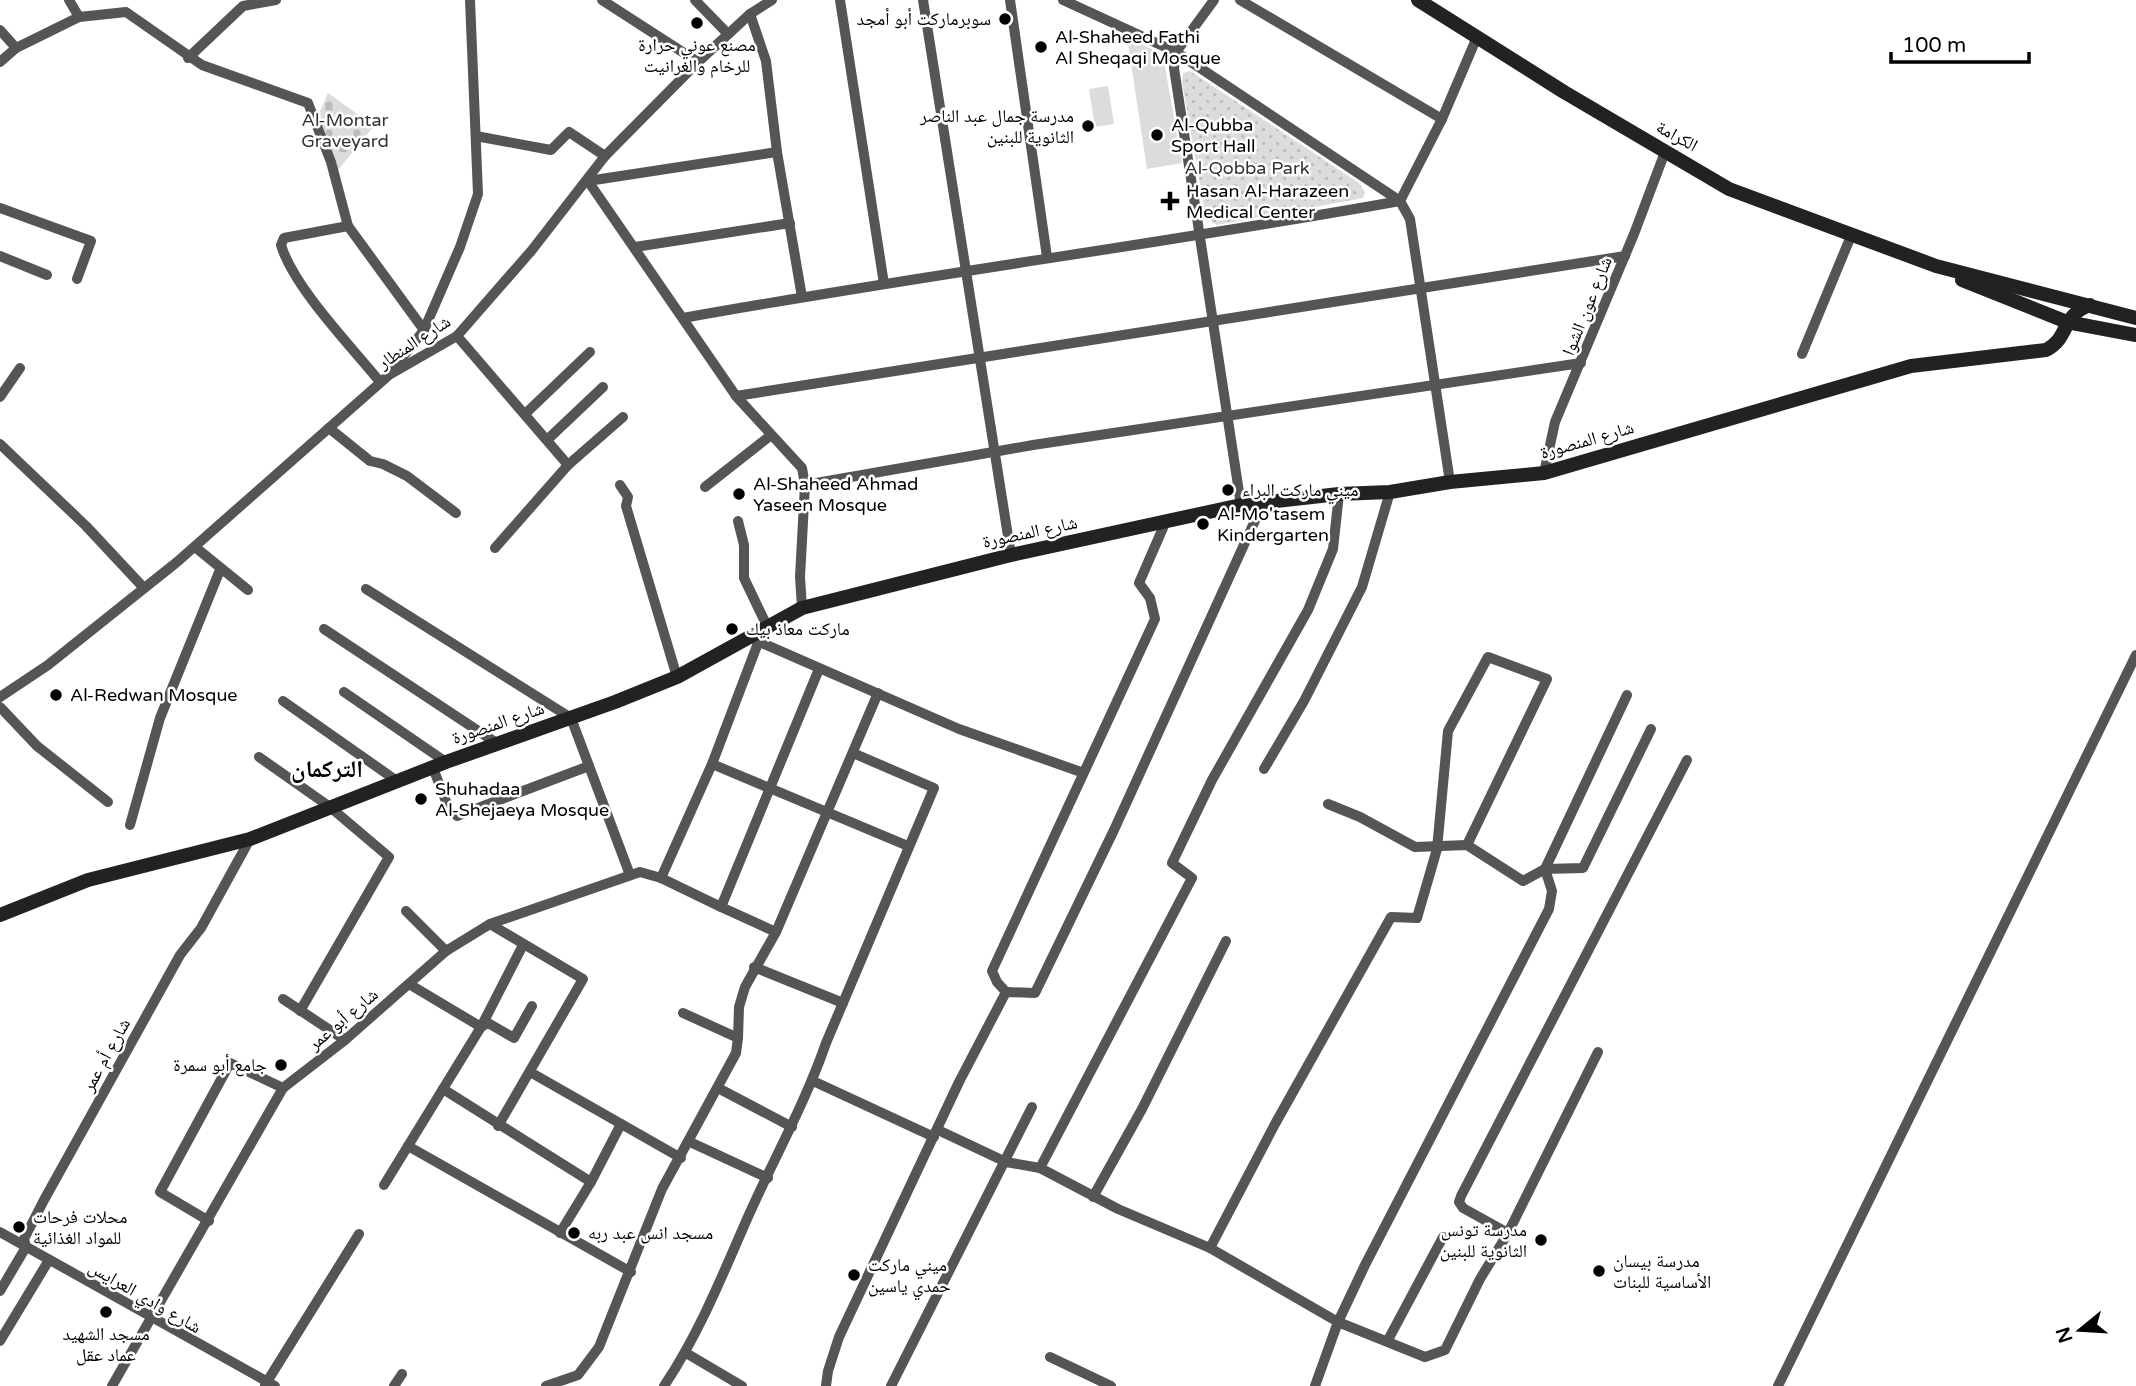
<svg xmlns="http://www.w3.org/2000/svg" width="2136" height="1386" font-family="'Varela Round','Noto Naskh Arabic',sans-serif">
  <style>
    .grass { fill: url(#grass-dots) }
    .cemetery { fill: url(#cemetery-stones) }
    .garden { fill: #dcdcdc }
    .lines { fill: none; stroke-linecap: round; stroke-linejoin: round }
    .street { stroke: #555; stroke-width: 10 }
    .secondary { stroke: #222; stroke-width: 14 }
    .poi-dot { fill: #000; stroke: #fff; stroke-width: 2.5 }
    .labels { text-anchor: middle; stroke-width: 5; stroke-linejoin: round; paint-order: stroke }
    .poi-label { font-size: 18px; fill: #000; stroke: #fff; text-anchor: start }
    .park-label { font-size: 18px; fill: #333; stroke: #fff }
    .street-label { font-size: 18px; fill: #000; stroke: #fff }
    .district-label { font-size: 24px; font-weight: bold; fill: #000; stroke: #fff }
  </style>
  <defs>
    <pattern id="grass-dots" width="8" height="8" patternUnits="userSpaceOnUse" patternTransform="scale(1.75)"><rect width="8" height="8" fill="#dcdcdc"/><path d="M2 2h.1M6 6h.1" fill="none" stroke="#bbb" stroke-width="1.8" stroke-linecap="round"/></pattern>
    <pattern id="cemetery-stones" width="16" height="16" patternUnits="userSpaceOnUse" patternTransform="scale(1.75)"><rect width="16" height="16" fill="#dcdcdc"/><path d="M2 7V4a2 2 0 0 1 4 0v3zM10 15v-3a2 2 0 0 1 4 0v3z" fill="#bbb"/></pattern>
  </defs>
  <rect width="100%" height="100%" fill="#fff"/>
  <polygon class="grass" points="1190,71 1359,183 1365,192 1363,198 1217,225 1206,218 1182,82 1183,73"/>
  <polygon class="cemetery" points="328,93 374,126 338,170 318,116"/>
  <g class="garden">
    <polygon points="1127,37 1159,53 1164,61 1182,163 1147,169"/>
    <polygon points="1108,86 1114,124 1095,127 1089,89"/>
  </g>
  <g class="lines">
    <g class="street">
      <polyline points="69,0 79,17"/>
      <polyline points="602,0 698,62"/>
      <polyline points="695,0 728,34"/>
      <polyline points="840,0 884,284"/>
      <polyline points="923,0 1011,555"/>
      <polyline points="1010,0 1047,257"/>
      <polyline points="1063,0 1176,52 1400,201 1410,219 1450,482"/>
      <polyline points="1214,0 1176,52 1174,68 1241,505"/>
      <polyline points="1240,0 1442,119"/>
      <polyline points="750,14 766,61 777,152 802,297"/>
      <polyline points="0,30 16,48"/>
      <polyline points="188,58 243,6 276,0"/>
      <polyline points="0,62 16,48 79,17 126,12 202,65 308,103 331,162 348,226 424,330"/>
      <polyline points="476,136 551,150 569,132 605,156"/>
      <polyline points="777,152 588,181 736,396 802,468 805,485 800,577 802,608"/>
      <polyline points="1400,201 1442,119 1477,37"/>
      <polyline points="0,208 91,241 77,279"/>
      <path d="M348,226l-64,12 -3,7c13,43 70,101 99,137"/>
      <polyline points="635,247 790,223"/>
      <polyline points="0,256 47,275"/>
      <path d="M683,318c238,-43 478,-74 717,-117"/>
      <polyline points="457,336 568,465 495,548"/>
      <polyline points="1802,354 1851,236"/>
      <polyline points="391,372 424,330 460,247 478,194 470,0"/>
      <polyline points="736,396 1625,256"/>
      <polyline points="0,397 20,368"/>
      <polyline points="525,414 590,352"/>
      <polyline points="329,428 370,461 383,464 407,476 456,513"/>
      <polyline points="547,440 603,387"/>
      <polyline points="0,444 86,526 143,587"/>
      <polyline points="568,465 623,417"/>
      <polyline points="1544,473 1555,422 1634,234 1665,152"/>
      <polyline points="620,485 628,497 626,506 677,677"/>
      <polyline points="805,485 1033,445 1581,363"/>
      <polyline points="705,487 771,435"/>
      <polyline points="738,521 744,545 744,578 767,626"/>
      <polyline points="195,547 248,590"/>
      <polyline points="366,589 571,718 630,875"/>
      <polyline points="324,629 498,744"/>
      <polyline points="755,640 959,729 1081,772"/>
      <polyline points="758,643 712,764 661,878 721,907 819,669"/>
      <polyline points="344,692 446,762"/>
      <polyline points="0,697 48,665 177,562 389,375 457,336 532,250 605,156 698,62 750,14 772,0"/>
      <polyline points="283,701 397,781"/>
      <polyline points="0,707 37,746 108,802"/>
      <polyline points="259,757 330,807 389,857 300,1011"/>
      <polyline points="712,764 908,846"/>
      <polyline points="433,768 447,804"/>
      <polyline points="1264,769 1304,701 1362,587 1390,492"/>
      <polyline points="1328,804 1360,817 1415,847 1467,845 1523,881 1545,869 1583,868 1651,729"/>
      <polyline points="457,816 589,766"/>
      <polyline points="130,825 160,718 220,570"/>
      <polyline points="721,907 776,932"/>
      <polyline points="406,911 446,951"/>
      <polyline points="490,924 583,979 498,1126"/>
      <polyline points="754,967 843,1003"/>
      <polyline points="409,984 481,1027 488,1023 514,1038 532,1006"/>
      <polyline points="1006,992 997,982 992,971 1155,619 1150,598 1139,583 1166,521"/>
      <polyline points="283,999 345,1040"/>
      <polyline points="738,1038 739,1007 745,987 776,932 878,693"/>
      <polyline points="530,1072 681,1158"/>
      <polyline points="813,1081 934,1137"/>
      <polyline points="718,1088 792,1127"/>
      <polyline points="443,1089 591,1182 560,1233"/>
      <polyline points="938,1130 1006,1162 1040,1168 1118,1209 1210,1248 1338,1322 1425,1357 1445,1350 1480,1279 1508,1233 1598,1052"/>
      <polyline points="690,1142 768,1178"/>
      <polyline points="408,1146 631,1272"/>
      <polyline points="1040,1168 1192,878 1172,863 1212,780 1308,610 1333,549 1339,494"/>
      <polyline points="591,1182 621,1124"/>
      <polyline points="384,1185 481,1027 523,945"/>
      <polyline points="1093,1197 1142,1109 1226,941"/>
      <polyline points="209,1221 160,1192 230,1063 283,1088"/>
      <polyline points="0,1232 275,1386"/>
      <polyline points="1508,1233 1463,1208 1459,1202 1461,1196 1687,760"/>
      <polyline points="1210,1248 1275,1124 1391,917 1417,918 1437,849 1448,731 1488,657 1547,679 1467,845"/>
      <polyline points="0,1291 26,1247 24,1239 44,1200 180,955 201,928 250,839"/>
      <polyline points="1388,1340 1443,1237"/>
      <polyline points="0,1341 49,1260"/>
      <polyline points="686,1353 742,1386"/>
      <polyline points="1050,1357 1111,1386"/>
      <polyline points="265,1385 359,1234"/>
      <polyline points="112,1386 283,1088 345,1040 446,951 490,924 640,872 661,878"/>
      <polyline points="394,1386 402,1374"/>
      <polyline points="546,1386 578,1375 599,1347 662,1189 736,1053 738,1038 683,1013"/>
      <path d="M664,1386c35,-52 58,-110 83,-167 26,-59 58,-115 79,-176l108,-255 -81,-35"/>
      <polyline points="826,1386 828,1371 839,1337 959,1082 1006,992 1035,993 1114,830 1263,503"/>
      <polyline points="891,1386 1032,1107"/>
      <polyline points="1315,1386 1338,1322 1365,1265 1549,909 1552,891 1545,869 1627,695"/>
      <polyline points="1778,1386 2136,655"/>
    </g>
    <g class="secondary">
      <polyline points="1418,0 1564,92 1729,189 1936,266 2136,318"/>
      <polyline points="1962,280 2067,322 2136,335"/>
      <path d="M0,915l88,-35 162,-41 196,-77 169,-60 62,-25 125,-69 209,-53 230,-50 98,-11 51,-2 60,-10 94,-9 367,-107 135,-16c23,-11 15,-35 44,-45"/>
    </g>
  </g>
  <g class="poi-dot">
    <circle cx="1005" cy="19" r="7"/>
    <circle cx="697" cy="23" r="7"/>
    <circle cx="1041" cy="47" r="7"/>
    <circle cx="1088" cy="126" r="7"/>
    <circle cx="1157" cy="135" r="7"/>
    <path d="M1166.5 190.5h7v7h7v7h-7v7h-7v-7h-7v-7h7z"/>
    <circle cx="1228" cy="490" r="7"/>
    <circle cx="739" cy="494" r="7"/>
    <circle cx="1203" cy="524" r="7"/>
    <circle cx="732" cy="629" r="7"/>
    <circle cx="56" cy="695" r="7"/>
    <circle cx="421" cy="799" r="7"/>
    <circle cx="281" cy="1065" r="7"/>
    <circle cx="19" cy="1227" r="7"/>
    <circle cx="574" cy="1233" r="7"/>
    <circle cx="1541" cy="1240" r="7"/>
    <circle cx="1599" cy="1271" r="7"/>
    <circle cx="854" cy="1275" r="7"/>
    <circle cx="106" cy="1312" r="7"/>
  </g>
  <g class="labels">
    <g class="poi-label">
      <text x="991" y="25" text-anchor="end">سوبرماركت أبو أمجد</text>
      <text x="1055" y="43">Al-Shaheed Fathi<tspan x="1055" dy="21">Al Sheqaqi Mosque</tspan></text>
      <text x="697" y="51" text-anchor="middle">مصنع عوني حرارة<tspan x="697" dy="21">للرخام والغرانيت</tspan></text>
      <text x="1074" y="122" text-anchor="end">مدرسة جمال عبد الناصر<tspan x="1074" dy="21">الثانوية للبنين</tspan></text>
      <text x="1171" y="131">Al-Qubba<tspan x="1171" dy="21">Sport Hall</tspan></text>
      <text x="1186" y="197">Hasan Al-Harazeen<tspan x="1186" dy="21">Medical Center</tspan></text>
      <text x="753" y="490">Al-Shaheed Ahmad<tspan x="753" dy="21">Yaseen Mosque</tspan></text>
      <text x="1242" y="496">ميني ماركت البراء</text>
      <text x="1217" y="520">Al-Mo'tasem<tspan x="1217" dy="21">Kindergarten</tspan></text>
      <text x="746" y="635">ماركت معاذ بيك</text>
      <text x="70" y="701">Al-Redwan Mosque</text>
      <text x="435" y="795">Shuhadaa<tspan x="435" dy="21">Al-Shejaeya Mosque</tspan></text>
      <text x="267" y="1071" text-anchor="end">جامع أبو سمرة</text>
      <text x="33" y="1223">محلات فرحات<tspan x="33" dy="21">للمواد الغذائية</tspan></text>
      <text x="1527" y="1236" text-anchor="end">مدرسة تونس<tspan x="1527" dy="21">الثانوية للبنين</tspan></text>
      <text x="588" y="1239">مسجد انس عبد ربه</text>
      <text x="1613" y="1267">مدرسة بيسان<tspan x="1613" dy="21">الأساسية للبنات</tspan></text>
      <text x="868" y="1271">ميني ماركت<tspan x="868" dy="21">حمدي ياسين</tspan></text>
      <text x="106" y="1340" text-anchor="middle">مسجد الشهيد<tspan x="106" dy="21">عماد عقل</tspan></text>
    </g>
    <g class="park-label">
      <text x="345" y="126">Al-Montar<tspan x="345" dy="21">Graveyard</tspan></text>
      <text x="1247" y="174">Al-Qobba Park</text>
    </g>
    <g class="street-label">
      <text transform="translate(1677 136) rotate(29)" y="6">الكرامة</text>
      <text transform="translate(1587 306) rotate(-68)" y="6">شارع عون الشوا</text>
      <text transform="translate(414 342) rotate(-33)" y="6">شارع المنطار</text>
      <text transform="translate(1587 440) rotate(-16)" y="6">شارع المنصورة</text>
      <text transform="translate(1030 532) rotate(-12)" y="6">شارع المنصورة</text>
      <text transform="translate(498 723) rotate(-19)" y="6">شارع المنصورة</text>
      <text transform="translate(343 1019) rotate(-40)" y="6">شارع أبو عمر</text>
      <text transform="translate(106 1055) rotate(-61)" y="6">شارع أم عمر</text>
      <text transform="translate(145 1297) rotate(30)" y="6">شارع وادي العرايس</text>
    </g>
    <g class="district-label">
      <text x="327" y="777">التركمان</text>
    </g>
  </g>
  <g transform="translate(2080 1330) rotate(252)" stroke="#ffffff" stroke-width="5" paint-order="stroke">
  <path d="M0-5L12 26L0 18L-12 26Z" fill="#000000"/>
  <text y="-10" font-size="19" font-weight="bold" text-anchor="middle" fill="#000000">N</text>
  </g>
  <path d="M1891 52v10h138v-10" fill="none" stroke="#000000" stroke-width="3.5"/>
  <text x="1902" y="52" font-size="21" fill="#000000" stroke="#ffffff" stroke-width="5" paint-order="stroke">100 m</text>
</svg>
